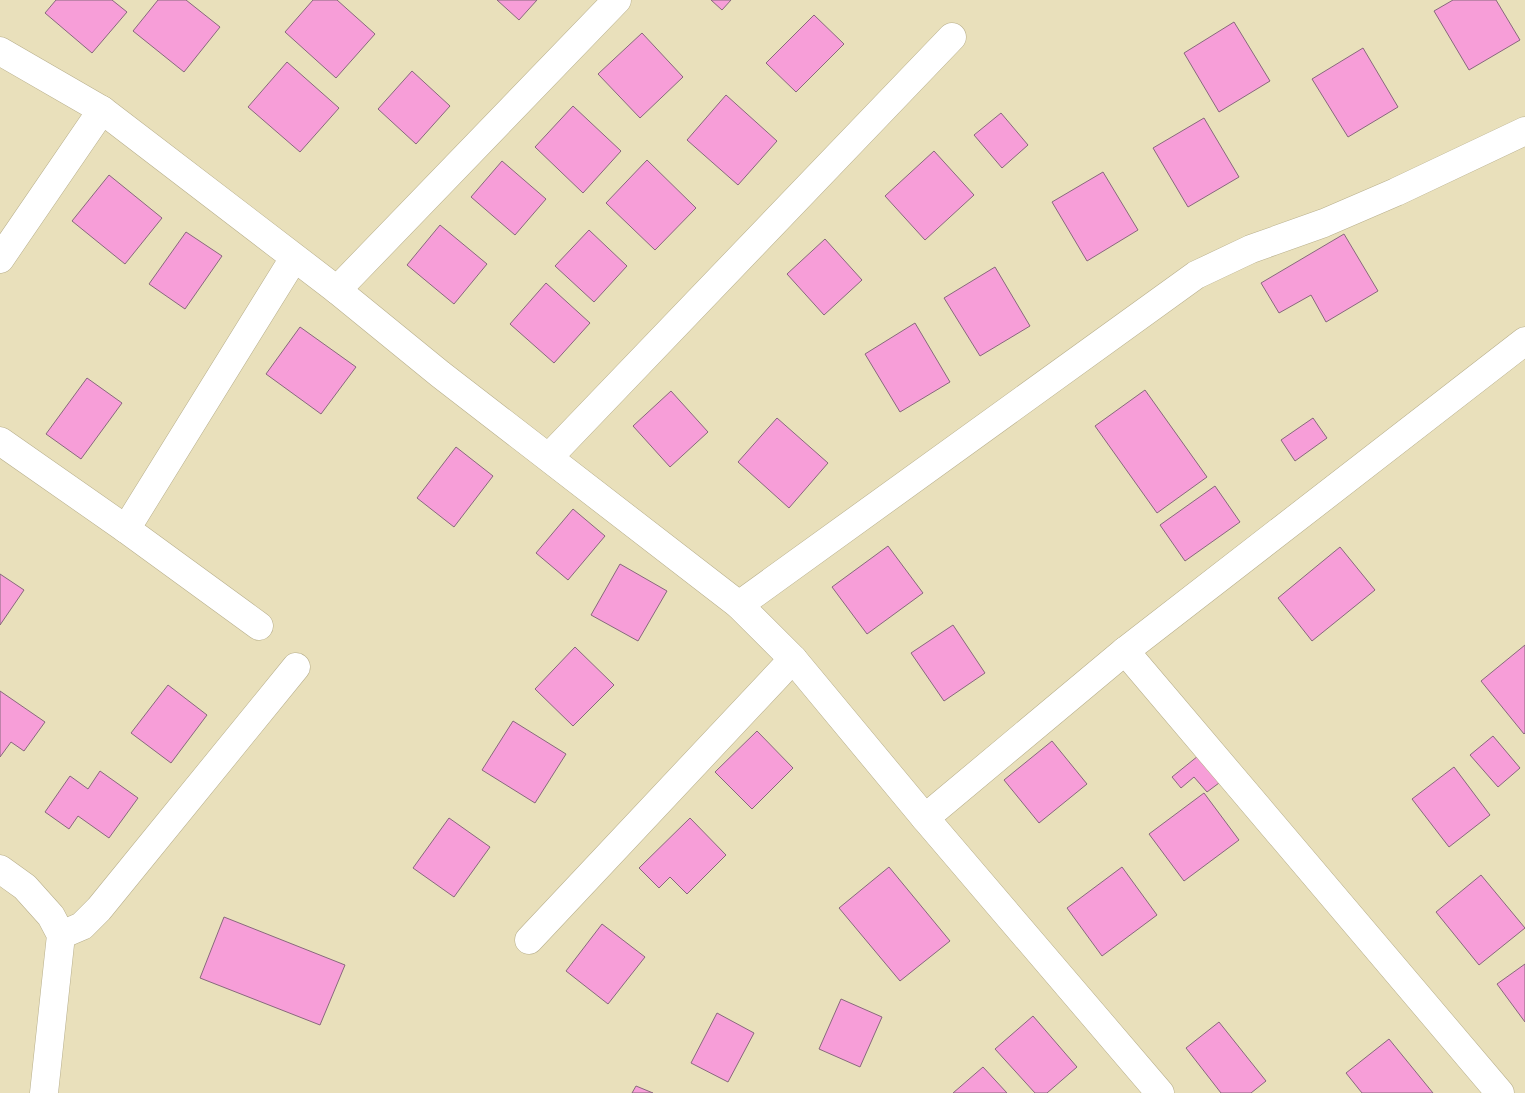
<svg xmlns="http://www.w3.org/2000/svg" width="1525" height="1093" font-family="Ubuntu,sans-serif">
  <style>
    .building { fill: #f79ed8; stroke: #88697c }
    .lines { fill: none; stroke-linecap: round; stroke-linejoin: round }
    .minor-casing { stroke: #b8af8c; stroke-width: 29 }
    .minor { stroke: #fff; stroke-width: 28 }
  </style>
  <rect width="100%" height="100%" fill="#e9e0bb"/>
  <g class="building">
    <polygon points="56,0 112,0 127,12 92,53 45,13"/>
    <polygon points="158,0 186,0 220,27 184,72 133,31"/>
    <polygon points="313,0 337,0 375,34 336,78 285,32"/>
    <polygon points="497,0 537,0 519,20"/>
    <polygon points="711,0 731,0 722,10"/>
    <polygon points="1453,0 1496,0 1520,40 1469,70 1434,11"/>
    <polygon points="814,15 844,44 796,92 766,63"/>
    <polygon points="1234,22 1270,81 1219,112 1184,53"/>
    <polygon points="642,33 683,77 640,118 598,74"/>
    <polygon points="1363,48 1398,107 1348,137 1312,79"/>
    <polygon points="287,62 339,108 300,152 248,107"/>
    <polygon points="412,71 450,106 416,144 378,109"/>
    <polygon points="726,95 777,141 738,185 687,140"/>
    <polygon points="573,106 621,151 583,193 535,147"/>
    <polygon points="1001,113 1028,145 1002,168 974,135"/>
    <polygon points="1204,118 1239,177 1188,207 1153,148"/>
    <polygon points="934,151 974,195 925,240 885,196"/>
    <polygon points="647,160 696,208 655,250 606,203"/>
    <polygon points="502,161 546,199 515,235 471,197"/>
    <polygon points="1103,172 1138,230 1087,261 1052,202"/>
    <polygon points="109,175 162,218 125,264 72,221"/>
    <polygon points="440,225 487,264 454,304 407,265"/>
    <polygon points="589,230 627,266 594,302 555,266"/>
    <polygon points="186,232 222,256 185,309 149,284"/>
    <polygon points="1344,234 1378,291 1326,322 1311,295 1279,313 1261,283"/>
    <polygon points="825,239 862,280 824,315 787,274"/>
    <polygon points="995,267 1030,326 980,356 944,298"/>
    <polygon points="546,283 590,323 554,363 510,324"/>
    <polygon points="915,323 950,382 900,412 865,354"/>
    <polygon points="300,327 356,367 321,414 266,374"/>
    <polygon points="87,378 122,403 81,459 46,434"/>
    <polygon points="1145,390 1207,477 1157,513 1095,426"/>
    <polygon points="671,391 708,432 670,467 633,426"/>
    <polygon points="777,418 828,463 789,508 738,462"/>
    <polygon points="1313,418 1327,438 1295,461 1281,440"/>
    <polygon points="456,447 493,476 454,527 417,498"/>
    <polygon points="1215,486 1240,522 1185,561 1160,525"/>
    <polygon points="573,509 605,536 568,580 536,553"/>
    <polygon points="888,546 923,593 867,634 832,587"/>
    <polygon points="1340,547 1375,590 1312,641 1278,598"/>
    <polygon points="620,564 667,591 638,641 591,615"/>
    <polygon points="0,574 24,590 0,625"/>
    <polygon points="953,625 985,673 944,701 911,653"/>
    <polygon points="1525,645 1525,733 1524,734 1481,681"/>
    <polygon points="575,647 614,685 573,726 535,689"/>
    <polygon points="168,685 207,715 171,763 131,733"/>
    <polygon points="0,691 45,722 24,751 11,742 0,757"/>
    <polygon points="513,721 566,754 535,803 482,770"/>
    <polygon points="757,731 793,768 752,809 715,772"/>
    <polygon points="1493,736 1520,768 1498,787 1470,755"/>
    <polygon points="1052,741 1087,784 1039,823 1004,780"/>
    <polygon points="1198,756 1219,783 1207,792 1194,777 1181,788 1172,777"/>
    <polygon points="1454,767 1490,815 1449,847 1412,799"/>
    <polygon points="100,771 138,798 109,838 78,816 69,829 45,812 70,776 88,789"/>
    <polygon points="1204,793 1239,840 1184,881 1149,834"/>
    <polygon points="449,818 490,847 454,897 413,868"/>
    <polygon points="690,818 726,855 687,894 670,877 659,888 639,868"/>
    <polygon points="889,867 950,941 900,981 839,908"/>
    <polygon points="1122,867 1157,915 1102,956 1067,908"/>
    <polygon points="1481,875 1525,928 1479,965 1436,912"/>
    <polygon points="224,917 345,965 320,1025 200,978"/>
    <polygon points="602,924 645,957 608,1004 566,971"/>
    <polygon points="1525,964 1525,1022 1497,984"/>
    <polygon points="841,999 882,1017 860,1067 819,1049"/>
    <polygon points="717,1013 754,1033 728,1082 691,1063"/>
    <polygon points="1033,1016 1077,1067 1047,1093 1035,1093 995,1049"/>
    <polygon points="1219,1022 1266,1081 1251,1093 1221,1093 1186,1048"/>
    <polygon points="1389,1039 1433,1093 1362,1093 1346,1073"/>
    <polygon points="983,1067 1007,1093 953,1093"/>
    <polygon points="636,1086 653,1093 632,1093"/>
  </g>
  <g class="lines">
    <defs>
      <g id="minor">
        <polyline points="0,51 102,110 337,290 440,374 739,605 793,659 925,818 1160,1093"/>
        <polyline points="0,259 102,110"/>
        <polyline points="337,290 617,0"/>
        <polyline points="0,441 126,529 259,626"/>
        <polyline points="549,457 952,37"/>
        <polyline points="126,529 294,258"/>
        <polyline points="739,605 1196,275 1251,249 1324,223 1396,192 1525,131"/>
        <polyline points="1125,651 1500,1093"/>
        <polyline points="925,818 1125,651 1525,341"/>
        <polyline points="0,869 25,887 51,916 61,935 44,1093"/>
        <polyline points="61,935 82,926 99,909 296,667"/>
        <polyline points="529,940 793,659"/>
      </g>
    </defs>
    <use href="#minor" class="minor-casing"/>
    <use href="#minor" class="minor"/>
  </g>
</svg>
